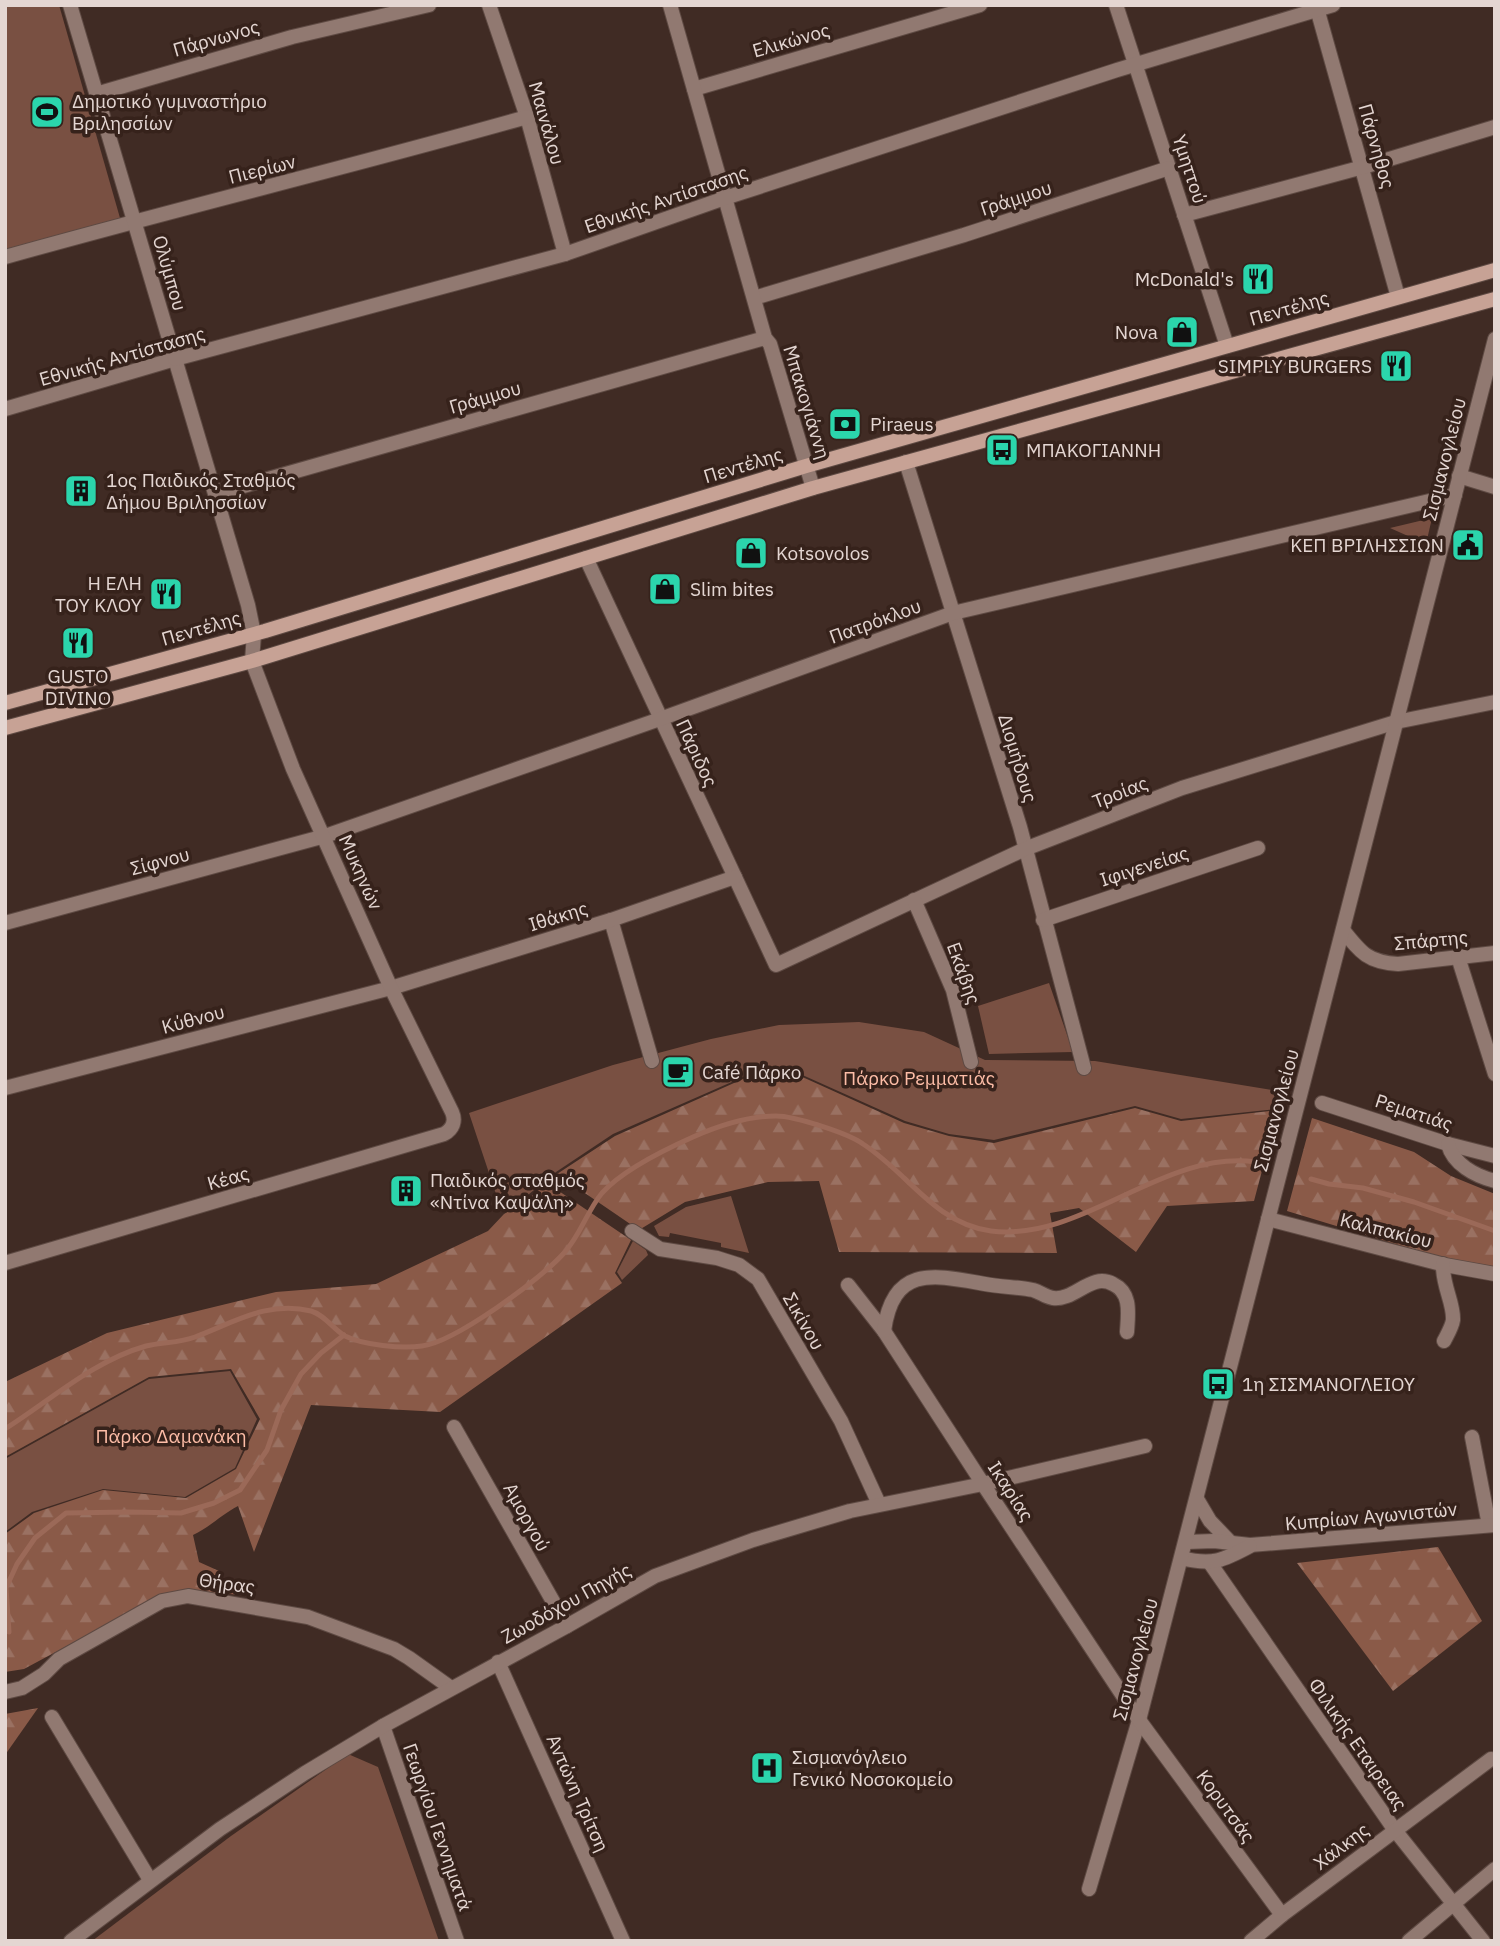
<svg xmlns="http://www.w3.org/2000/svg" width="1500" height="1946" font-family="'IBM Plex Sans',sans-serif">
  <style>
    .green { fill: #795042 }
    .forest { fill: url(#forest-firs) }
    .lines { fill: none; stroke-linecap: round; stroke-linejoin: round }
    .stream { stroke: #9b6958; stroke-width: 5 }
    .minor-casing { stroke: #5e4a43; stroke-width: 16 }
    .tertiary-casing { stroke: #5e4a43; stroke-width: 16 }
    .secondary-casing { stroke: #5e4a43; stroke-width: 16 }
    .minor { stroke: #917971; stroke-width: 14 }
    .tertiary { stroke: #917971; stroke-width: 14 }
    .secondary { stroke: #c7a295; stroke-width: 14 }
    .labels { text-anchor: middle; stroke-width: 7; stroke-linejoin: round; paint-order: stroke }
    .street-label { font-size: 19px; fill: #e4d6d2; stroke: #36221b }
    .poi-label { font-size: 19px; fill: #e4d6d2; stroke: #36221b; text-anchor: start }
    .park-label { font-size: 19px; fill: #fdbda7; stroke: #36221b }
  </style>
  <defs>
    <pattern id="forest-firs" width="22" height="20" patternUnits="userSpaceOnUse" patternTransform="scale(1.75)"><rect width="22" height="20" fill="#8a5a48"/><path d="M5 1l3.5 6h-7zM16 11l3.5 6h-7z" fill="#9a7162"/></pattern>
  </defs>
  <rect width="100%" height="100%" fill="#402b24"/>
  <g class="green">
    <polygon points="5,5 59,5 120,218 5,250"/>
    <polygon points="1432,518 1426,544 1390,528"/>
    <polygon points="1049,983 1073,1052 989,1054 978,1006"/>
    <polygon points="859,1022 924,1032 985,1060 1095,1061 1291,1093 1278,1109 1181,1119 1135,1106 994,1140 949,1134 905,1121 798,1073 750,1074 613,1134 556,1172 523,1199 502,1212 469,1113 613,1065 711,1039 779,1025"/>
    <polygon points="731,1196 749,1253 721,1247 721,1243 670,1233 669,1237 659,1236 654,1226 686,1207"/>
    <polygon points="633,1241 646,1250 648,1255 622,1280 617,1272"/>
    <polygon points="230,1371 257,1419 235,1468 185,1497 103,1489 32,1512 5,1532 5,1459 149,1379"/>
    <polygon points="348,1754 378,1767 439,1941 92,1941 231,1836"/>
  </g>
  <g class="forest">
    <polygon points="752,1075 798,1075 904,1123 949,1136 994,1143 1135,1108 1181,1121 1278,1110 1254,1201 1167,1206 1136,1252 1079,1208 1050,1213 1057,1253 839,1252 819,1181 768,1182 685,1202 639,1230 557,1174 615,1136"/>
    <polygon points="1312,1118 1414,1152 1451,1176 1495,1194 1495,1267 1445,1259 1287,1211"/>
    <path d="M547,1183l84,57 -16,33 7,10 -182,129 -129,-7 -57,147 -16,-46c-17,9 -28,21 -45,29l6,27 20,9 7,14 13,-1 4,11 -56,-4 -27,5 -136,73 -19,3v-138l29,-21 69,-23 83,8 50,-29 24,-50 -29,-50 -82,8 -144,80v-75l102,-49 169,-41 100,-8 112,-53 16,-17 22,-13z"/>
    <polygon points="1438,1547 1482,1621 1393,1691 1297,1563"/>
    <polygon points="38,1708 5,1755 5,1714"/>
  </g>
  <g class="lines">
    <g class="stream">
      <polyline points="1311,1179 1329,1184 1363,1188 1414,1202 1495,1231"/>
      <path d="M5,1429c46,-29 88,-68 141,-83 16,-4 34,-3 49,-9 38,-14 73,-37 116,-26 14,4 22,18 34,25 18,9 57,13 77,10 33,-4 119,-67 142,-93 16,-17 23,-42 38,-60 20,-22 64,-44 91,-56 25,-11 54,-21 83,-21 18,0 72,17 87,28 14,9 27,21 39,32 26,25 51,50 89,55 92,11 172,-82 265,-69"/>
      <polyline points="9,1632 6,1588 17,1564 35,1538 66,1513 128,1512 181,1513 214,1503 240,1490 267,1450 281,1410 301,1374 321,1353 344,1335"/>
    </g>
    <defs>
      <g id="minor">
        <polyline points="489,5 527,117 565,254"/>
        <polyline points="1116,5 1227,346"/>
        <polyline points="1316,5 1398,297"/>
        <polyline points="694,89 980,5"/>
        <polyline points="96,94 292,37 429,5"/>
        <polyline points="1184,215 1363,167 1495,127"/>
        <path d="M5,257c174,-49 349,-91 522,-140"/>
        <polyline points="754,298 964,235 1169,168"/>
        <polyline points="5,409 175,359"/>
        <polyline points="906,462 1020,827 1084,1068"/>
        <polyline points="1459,476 1495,487"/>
        <polyline points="215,494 765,338"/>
        <polyline points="586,558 776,965 1025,849 1182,788 1396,722 1495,702"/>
        <polyline points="914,900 953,990 971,1062"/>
        <polyline points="611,920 652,1061"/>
        <polyline points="1043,920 1258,848"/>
        <polyline points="5,923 325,836 660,719 953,613 1455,495"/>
        <path d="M1343,930c18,23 25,32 55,34l97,-11"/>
        <polyline points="1458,957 1495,1074"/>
        <polyline points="5,1088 391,988 611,920 735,877"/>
        <polyline points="1322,1103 1448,1144 1495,1156"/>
        <path d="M1448,1144c5,20 27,32 47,37"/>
        <polyline points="1268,1219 1445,1265 1495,1274"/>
        <polyline points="632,1231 660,1249 717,1258 739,1265 758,1279 841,1421 879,1504"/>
        <path d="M5,1263l439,-129c9,-5 12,-13 8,-22l-61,-124 -98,-219 -41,-108"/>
        <path d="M1443,1264c-1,21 11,39 10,56 -1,7 -6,15 -9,21"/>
        <polyline points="848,1285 884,1331 983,1484 1145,1446"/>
        <path d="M884,1331c9,-67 51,-56 101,-47 16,3 33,3 48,6 7,2 13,7 20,8 22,3 38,-26 60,-14 19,9 15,30 14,48"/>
        <polyline points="454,1427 567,1626"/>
        <polyline points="1472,1437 1489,1525"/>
        <polyline points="1210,1563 1394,1829 1483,1941"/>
        <polyline points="498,1662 623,1941"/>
        <polyline points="5,1692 22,1688 44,1674 59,1659 162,1601 188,1596 308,1617 394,1649 409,1658 451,1688"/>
        <polyline points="52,1717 150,1880"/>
        <polyline points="383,1726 457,1941"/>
        <polyline points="1089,1889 1139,1720"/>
        <polyline points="1282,1915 1491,1759"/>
        <polyline points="1409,1941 1495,1869"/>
      </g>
      <g id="tertiary">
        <polyline points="70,5 248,605 254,634 252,661"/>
        <polyline points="670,5 765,338 770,344 813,488"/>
        <polyline points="175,359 565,254 725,198 1117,70 1333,5"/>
        <polyline points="1197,1499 1210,1521 1232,1544"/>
        <polyline points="1186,1542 1214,1541 1250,1545 1495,1525"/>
        <path d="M1182,1558c30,8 42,2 68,-12"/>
        <polyline points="1139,1720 1495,339"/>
        <polyline points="71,1941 220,1829 305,1773 383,1726 567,1626 655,1576 753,1540 850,1511 983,1484 1139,1720 1282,1915 1251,1941"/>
      </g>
      <g id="secondary">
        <polyline points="5,703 265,631 806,466 1495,270"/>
        <polyline points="5,728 252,661 813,488 1495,299"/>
      </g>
    </defs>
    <use href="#minor" class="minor-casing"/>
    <use href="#tertiary" class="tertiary-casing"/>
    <use href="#secondary" class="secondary-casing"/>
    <use href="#minor" class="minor"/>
    <use href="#tertiary" class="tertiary"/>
    <use href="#secondary" class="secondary"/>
  </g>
  <defs>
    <symbol id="stadium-square" viewBox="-11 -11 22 22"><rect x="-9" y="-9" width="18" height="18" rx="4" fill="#2bd5ac" stroke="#36221b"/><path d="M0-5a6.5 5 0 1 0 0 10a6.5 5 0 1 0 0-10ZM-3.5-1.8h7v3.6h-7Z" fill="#111"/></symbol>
    <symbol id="restaurant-square" viewBox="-11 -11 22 22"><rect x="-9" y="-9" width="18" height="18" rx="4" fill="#2bd5ac" stroke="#36221b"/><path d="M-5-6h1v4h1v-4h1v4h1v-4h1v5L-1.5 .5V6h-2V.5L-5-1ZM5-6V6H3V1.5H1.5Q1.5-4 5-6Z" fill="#111"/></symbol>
    <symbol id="shop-square" viewBox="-11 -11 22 22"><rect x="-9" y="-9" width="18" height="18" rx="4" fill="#2bd5ac" stroke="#36221b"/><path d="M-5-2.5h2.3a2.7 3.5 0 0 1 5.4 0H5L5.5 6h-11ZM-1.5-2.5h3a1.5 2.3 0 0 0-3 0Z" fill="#111"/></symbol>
    <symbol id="bank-square" viewBox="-11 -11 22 22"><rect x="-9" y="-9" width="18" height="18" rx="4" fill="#2bd5ac" stroke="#36221b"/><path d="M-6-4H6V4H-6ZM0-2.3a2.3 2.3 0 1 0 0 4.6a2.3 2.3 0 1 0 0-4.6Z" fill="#111"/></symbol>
    <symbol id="bus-square" viewBox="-11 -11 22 22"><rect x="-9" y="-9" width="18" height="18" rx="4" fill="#2bd5ac" stroke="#36221b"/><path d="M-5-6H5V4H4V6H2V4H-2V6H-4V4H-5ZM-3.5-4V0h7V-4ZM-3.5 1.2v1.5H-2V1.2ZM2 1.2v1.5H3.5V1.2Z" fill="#111"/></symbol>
    <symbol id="building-square" viewBox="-11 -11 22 22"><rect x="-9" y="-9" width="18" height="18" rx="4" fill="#2bd5ac" stroke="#36221b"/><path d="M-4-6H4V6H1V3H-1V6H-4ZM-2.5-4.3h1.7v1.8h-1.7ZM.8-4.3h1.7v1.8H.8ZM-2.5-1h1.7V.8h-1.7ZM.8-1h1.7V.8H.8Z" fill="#111"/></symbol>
    <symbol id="civic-square" viewBox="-11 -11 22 22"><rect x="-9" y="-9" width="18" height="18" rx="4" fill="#2bd5ac" stroke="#36221b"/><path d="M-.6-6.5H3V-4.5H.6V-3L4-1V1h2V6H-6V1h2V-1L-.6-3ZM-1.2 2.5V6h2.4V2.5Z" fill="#111"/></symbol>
    <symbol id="cafe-square" viewBox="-11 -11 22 22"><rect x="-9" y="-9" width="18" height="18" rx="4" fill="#2bd5ac" stroke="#36221b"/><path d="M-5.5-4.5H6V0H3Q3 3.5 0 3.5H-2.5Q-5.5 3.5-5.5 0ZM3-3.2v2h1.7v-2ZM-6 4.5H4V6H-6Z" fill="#111"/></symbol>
    <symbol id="hospital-square" viewBox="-11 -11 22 22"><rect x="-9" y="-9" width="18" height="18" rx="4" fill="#2bd5ac" stroke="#36221b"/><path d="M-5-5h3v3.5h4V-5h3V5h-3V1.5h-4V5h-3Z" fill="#111"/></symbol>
  </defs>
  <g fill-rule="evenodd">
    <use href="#stadium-square" x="28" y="93" width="38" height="38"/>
    <use href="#restaurant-square" x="1239" y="260" width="38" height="38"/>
    <use href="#shop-square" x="1163" y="313" width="38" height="38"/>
    <use href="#restaurant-square" x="1377" y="347" width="38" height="38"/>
    <use href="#bank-square" x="826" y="405" width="38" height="38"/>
    <use href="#bus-square" x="983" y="431" width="38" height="38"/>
    <use href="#building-square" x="62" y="472" width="38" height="38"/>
    <use href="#civic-square" x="1449" y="526" width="38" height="38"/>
    <use href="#shop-square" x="732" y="534" width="38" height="38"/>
    <use href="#shop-square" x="646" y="570" width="38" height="38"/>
    <use href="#restaurant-square" x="147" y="575" width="38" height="38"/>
    <use href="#restaurant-square" x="59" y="624" width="38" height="38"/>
    <use href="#cafe-square" x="659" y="1053" width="38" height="38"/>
    <use href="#building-square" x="387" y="1172" width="38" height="38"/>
    <use href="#bus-square" x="1199" y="1365" width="38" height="38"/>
    <use href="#hospital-square" x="748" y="1749" width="38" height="38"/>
  </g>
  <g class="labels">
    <g class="street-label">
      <text transform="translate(216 38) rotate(-16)" y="7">Πάρνωνος</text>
      <text transform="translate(791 40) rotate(-16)" y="7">Ελικώνος</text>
      <text transform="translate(547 123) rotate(74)" y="7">Μαινάλου</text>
      <text transform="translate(1377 146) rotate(74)" y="7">Πάρνηθος</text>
      <text transform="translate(262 169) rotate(-14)" y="7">Πιερίων</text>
      <text transform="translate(1190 169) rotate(72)" y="7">Υμηττού</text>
      <text transform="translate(1016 198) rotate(-18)" y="7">Γράμμου</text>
      <text transform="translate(666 199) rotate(-19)" y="7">Εθνικής Αντίστασης</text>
      <text transform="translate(170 273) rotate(74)" y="7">Ολύμπου</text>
      <text transform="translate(1289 308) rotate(-16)" y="7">Πεντέλης</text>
      <text transform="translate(122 356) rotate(-16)" y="7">Εθνικής Αντίστασης</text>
      <text transform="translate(485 397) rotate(-16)" y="7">Γράμμου</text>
      <text transform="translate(807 402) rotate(73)" y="7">Μπακογιάννη</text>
      <text transform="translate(1444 459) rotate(-76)" y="7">Σισμανογλείου</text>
      <text transform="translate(743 465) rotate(-17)" y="7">Πεντέλης</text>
      <text transform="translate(875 621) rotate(-20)" y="7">Πατρόκλου</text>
      <text transform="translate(201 628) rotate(-16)" y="7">Πεντέλης</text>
      <text transform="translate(697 753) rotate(65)" y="7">Πάριδος</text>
      <text transform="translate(1018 758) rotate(73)" y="7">Διομήδους</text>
      <text transform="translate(1120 792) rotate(-21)" y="7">Τροίας</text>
      <text transform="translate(160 861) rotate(-15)" y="7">Σίφνου</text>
      <text transform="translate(1144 866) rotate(-18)" y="7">Ιφιγενείας</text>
      <text transform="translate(361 872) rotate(66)" y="7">Μυκηνών</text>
      <text transform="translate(558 916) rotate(-17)" y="7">Ιθάκης</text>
      <text transform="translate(1431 940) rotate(-5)" y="7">Σπάρτης</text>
      <text transform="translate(964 973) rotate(70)" y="7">Εκάβης</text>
      <text transform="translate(193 1019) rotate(-15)" y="7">Κύθνου</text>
      <text transform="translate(1276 1110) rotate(-75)" y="7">Σισμανογλείου</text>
      <text transform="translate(1414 1112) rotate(18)" y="7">Ρεματιάς</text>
      <text transform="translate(228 1178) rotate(-16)" y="7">Κέας</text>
      <text transform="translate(1386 1230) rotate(14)" y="7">Καλπακίου</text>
      <text transform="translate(804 1321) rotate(60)" y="7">Σικίνου</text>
      <text transform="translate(1011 1491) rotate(57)" y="7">Ικαρίας</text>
      <text transform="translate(1371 1516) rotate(-5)" y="7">Κυπρίων Αγωνιστών</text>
      <text transform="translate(527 1517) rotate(61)" y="7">Αμοργού</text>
      <text transform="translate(227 1583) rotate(8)" y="7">Θήρας</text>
      <text transform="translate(566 1603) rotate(-29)" y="7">Ζωοδόχου Πηγής</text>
      <text transform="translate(1135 1659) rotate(-75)" y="7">Σισμανογλείου</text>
      <text transform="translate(1358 1744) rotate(55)" y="7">Φιλικής Εταιρειας</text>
      <text transform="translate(578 1793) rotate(66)" y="7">Αντώνη Τρίτση</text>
      <text transform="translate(1226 1806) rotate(54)" y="7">Κορυτσάς</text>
      <text transform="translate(438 1827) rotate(71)" y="7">Γεωργίου Γεννηματά</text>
      <text transform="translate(1341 1846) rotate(-37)" y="7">Χάλκης</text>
    </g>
    <g class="poi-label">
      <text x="72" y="108">Δημοτικό γυμναστήριο<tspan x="72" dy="22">Βριλησσίων</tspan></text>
      <text x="1234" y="286" text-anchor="end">McDonald's</text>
      <text x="1158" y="339" text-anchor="end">Nova</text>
      <text x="1372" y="373" text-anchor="end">SIMPLY BURGERS</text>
      <text x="870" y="431">Piraeus</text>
      <text x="1026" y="457">ΜΠΑΚΟΓΙΑΝΝΗ</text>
      <text x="106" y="487">1ος Παιδικός Σταθμός<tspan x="106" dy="22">Δήμου Βριλησσίων</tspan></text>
      <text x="1444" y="552" text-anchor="end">ΚΕΠ ΒΡΙΛΗΣΣΙΩΝ</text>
      <text x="776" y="560">Kotsovolos</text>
      <text x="142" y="590" text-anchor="end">Η ΕΛΗ<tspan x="142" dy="22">ΤΟΥ ΚΛΟΥ</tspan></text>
      <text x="690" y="596">Slim bites</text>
      <text x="78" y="683" text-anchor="middle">GUSTO<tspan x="78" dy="22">DIVINO</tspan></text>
      <text x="702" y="1079">Café Πάρκο</text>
      <text x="430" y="1187">Παιδικός σταθμός<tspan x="430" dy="22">«Ντίνα Καψάλη»</tspan></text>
      <text x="1242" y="1391">1η ΣΙΣΜΑΝΟΓΛΕΙΟΥ</text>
      <text x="792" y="1764">Σισμανόγλειο<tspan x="792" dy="22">Γενικό Νοσοκομείο</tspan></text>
    </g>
    <g class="park-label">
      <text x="919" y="1085">Πάρκο Ρεμματιάς</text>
      <text x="171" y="1443">Πάρκο Δαμανάκη</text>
    </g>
  </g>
  <rect width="1500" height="1946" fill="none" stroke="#e4d6d2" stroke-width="14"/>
</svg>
